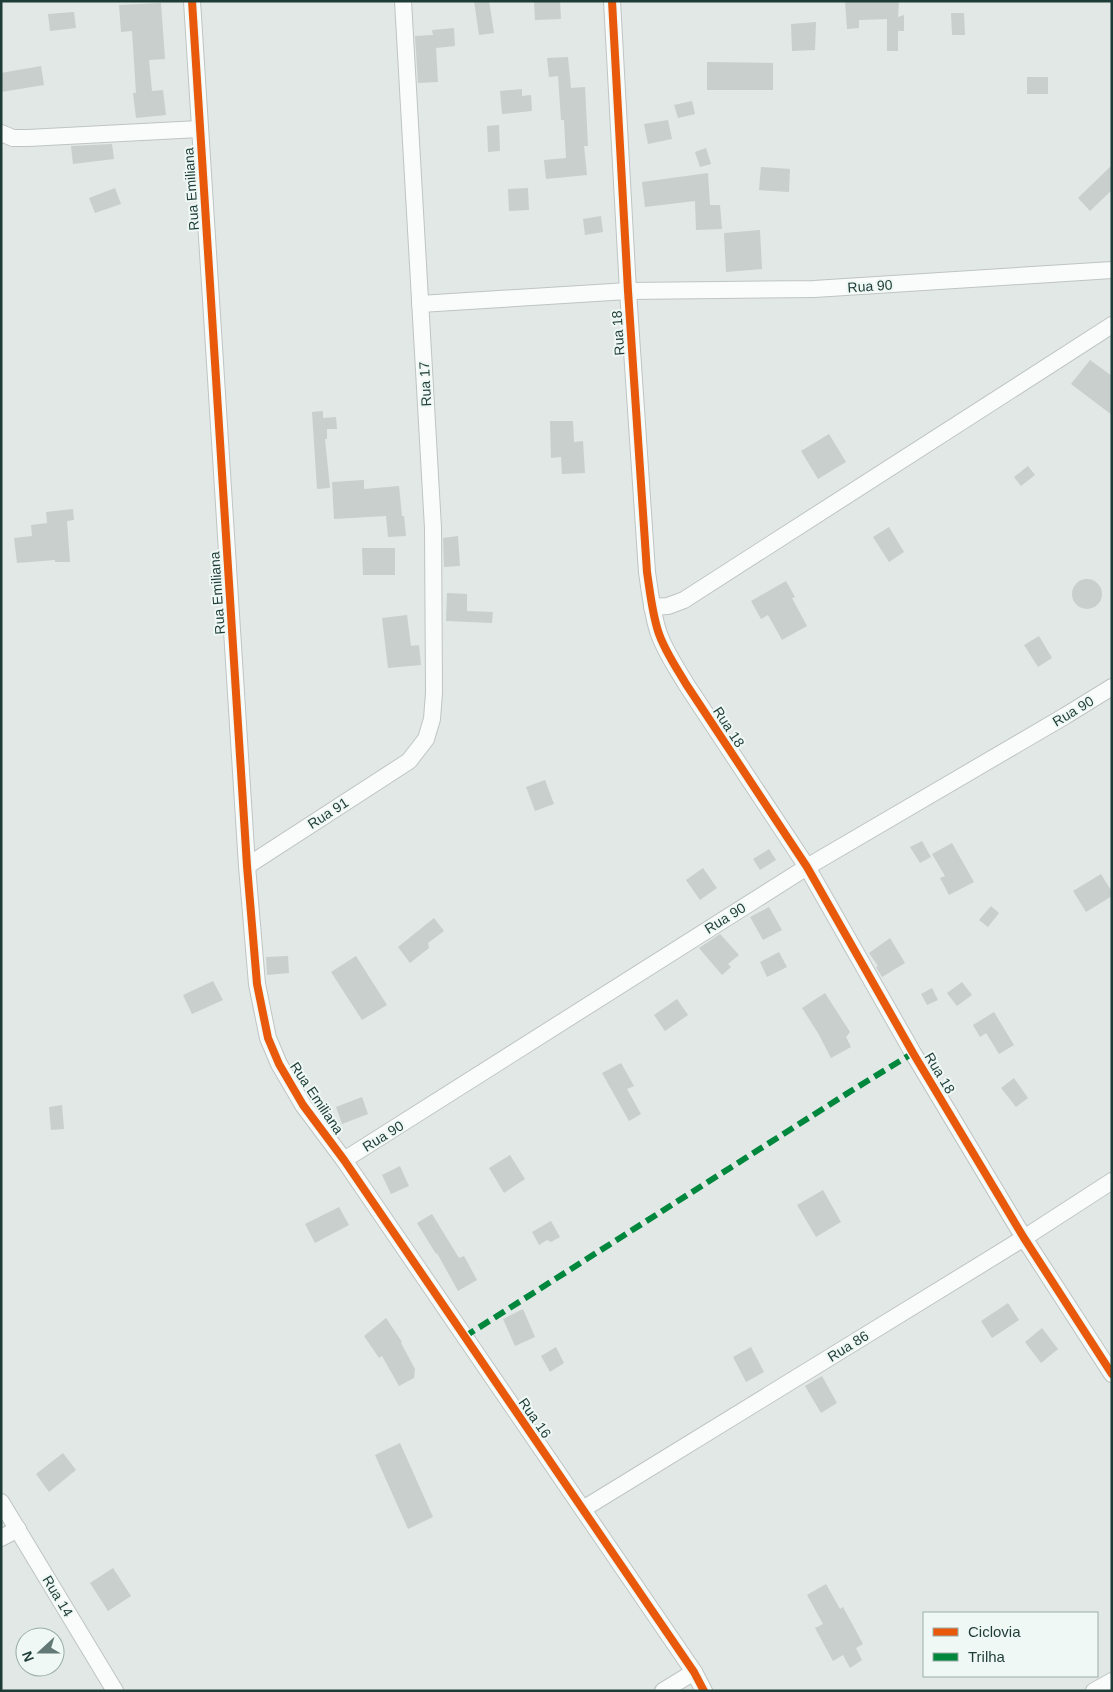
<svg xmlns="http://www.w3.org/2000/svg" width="1113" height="1692" font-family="Arial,sans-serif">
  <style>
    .building { fill: #c8cfcd }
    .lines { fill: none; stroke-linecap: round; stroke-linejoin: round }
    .minor-casing { stroke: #bec5c3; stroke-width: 18 }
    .minor { stroke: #fafcfb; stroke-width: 16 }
    .quiet { stroke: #00873e; stroke-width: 6; stroke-dasharray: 12 6; stroke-linecap: butt }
    .cycleway-casing { stroke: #eff8f4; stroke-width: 11 }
    .cycleway { stroke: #e8590c; stroke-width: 8 }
    .labels { text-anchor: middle; stroke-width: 4; stroke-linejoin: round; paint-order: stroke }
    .street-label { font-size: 14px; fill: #1e3c37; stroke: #eff8f4 }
  </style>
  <rect width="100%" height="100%" fill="#e1e8e6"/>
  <g class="building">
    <polygon points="474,1 489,1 494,33 479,35"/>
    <polygon points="534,1 560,1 561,19 535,20"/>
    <polygon points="845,1 899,1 898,17 904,15 904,31 898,31 898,51 887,51 887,19 859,20 859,28 847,29"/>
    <polygon points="161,3 165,59 149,60 152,91 163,90 166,115 136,118 133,93 136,93 132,31 121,32 119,5"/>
    <polygon points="74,12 76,28 50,31 48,14"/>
    <polygon points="951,13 964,13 965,35 952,35"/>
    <polygon points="816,22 815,50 792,51 791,24"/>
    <polygon points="454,28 455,46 436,48 438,82 418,83 415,36 433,35 432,30"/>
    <polygon points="568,57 571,88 585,87 588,146 584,146 587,175 546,179 544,160 566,158 564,120 561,120 558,76 549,77 547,58"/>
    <polygon points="707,62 773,63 773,90 707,90"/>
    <polygon points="41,66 44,85 1,92 1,73"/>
    <rect x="1027" y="77" width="21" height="17"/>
    <polygon points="522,89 522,96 531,95 532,111 502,114 500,91"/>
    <polygon points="692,101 695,114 678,118 674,105"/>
    <polygon points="668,120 672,139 648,144 644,124"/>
    <polygon points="499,125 500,151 488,152 487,126"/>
    <polygon points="112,144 114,159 73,164 71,146"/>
    <polygon points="706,148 711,164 700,167 695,152"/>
    <polygon points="1112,165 1112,190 1090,211 1078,198"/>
    <polygon points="761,167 790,169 789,192 759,190"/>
    <polygon points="708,173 710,205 720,205 722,229 696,230 695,201 645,207 642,182"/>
    <polygon points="115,188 121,204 95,213 89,198"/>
    <polygon points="528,188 529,210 509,211 508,189"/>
    <polygon points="601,216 603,232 585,235 583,219"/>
    <polygon points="760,230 762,269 726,272 724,233"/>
    <polygon points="1090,360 1112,376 1112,415 1071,384"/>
    <polygon points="323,411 323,418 336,417 337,429 327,429 327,439 325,439 330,488 317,489 312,412"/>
    <polygon points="550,421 573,421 574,442 583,441 585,473 562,474 561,457 551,458"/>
    <polygon points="829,434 846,462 818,479 801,451"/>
    <polygon points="1028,466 1035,475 1021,486 1014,477"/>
    <polygon points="364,480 364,489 399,486 402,516 404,516 406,536 388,537 386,516 334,519 332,482"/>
    <polygon points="73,509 74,520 67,521 70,562 55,562 55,560 17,563 14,538 32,536 31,525 47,523 46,512"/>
    <polygon points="889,527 904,552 889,562 873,537"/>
    <polygon points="458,536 460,566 444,567 443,538"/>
    <polygon points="362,548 395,548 395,575 363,575"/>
    <circle cx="1087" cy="594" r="15"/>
    <polygon points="786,581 795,597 792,598 807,626 782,640 768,615 761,619 751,601"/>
    <polygon points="447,593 467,594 467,611 493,612 492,623 446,621"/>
    <polygon points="407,615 411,646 419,645 421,665 388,668 382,618"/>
    <polygon points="1039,636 1052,658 1038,667 1024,645"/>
    <polygon points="545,780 554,804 535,811 526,787"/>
    <polygon points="922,841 931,857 920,863 910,847"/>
    <polygon points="952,843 974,882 949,895 940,878 945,876 932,854"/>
    <polygon points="769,849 776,860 760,870 753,859"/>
    <polygon points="703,868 717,888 700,900 686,880"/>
    <polygon points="1101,874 1112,892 1112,896 1086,912 1073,891"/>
    <polygon points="991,906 999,913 988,927 979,920"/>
    <polygon points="769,907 782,930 763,940 750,917"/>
    <polygon points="434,918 444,931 428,943 429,948 410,963 398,947"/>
    <polygon points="720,934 739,955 728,964 731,967 722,975 699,948"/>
    <polygon points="890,938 905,963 882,977 876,967 878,966 869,953"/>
    <polygon points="779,952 787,967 767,977 760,962"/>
    <polygon points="288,956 289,973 267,975 266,957"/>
    <polygon points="356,956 387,1005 362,1020 331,972"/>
    <polygon points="213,981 223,1000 192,1014 183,995"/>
    <polygon points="962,982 972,995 957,1006 947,993"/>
    <polygon points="932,988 938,1000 927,1005 921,994"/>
    <polygon points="825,993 850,1032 846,1037 851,1047 831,1058 818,1033 802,1008"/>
    <polygon points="677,999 688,1015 665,1031 654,1015"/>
    <polygon points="994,1012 1014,1045 999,1054 986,1033 980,1037 973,1025"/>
    <polygon points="621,1063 634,1086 627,1089 641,1114 629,1121 602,1073"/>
    <polygon points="1014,1078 1028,1098 1016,1107 1001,1088"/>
    <polygon points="362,1097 368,1114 342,1124 336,1107"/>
    <polygon points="62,1105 64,1129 51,1130 49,1107"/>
    <polygon points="510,1155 525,1179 504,1193 489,1168"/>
    <polygon points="400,1166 409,1186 391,1194 382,1175"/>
    <polygon points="823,1190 841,1222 816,1237 797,1205"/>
    <polygon points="339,1207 349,1225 315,1243 305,1224"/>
    <polygon points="432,1214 459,1258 464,1256 477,1280 458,1291 437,1253 436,1254 417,1223"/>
    <polygon points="551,1221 560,1237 551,1242 547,1240 539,1245 532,1232"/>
    <polygon points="1008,1303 1019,1320 992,1338 981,1321"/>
    <polygon points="523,1309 535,1337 515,1346 503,1319"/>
    <polygon points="386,1318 402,1342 401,1343 415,1369 414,1378 399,1386 382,1356 379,1358 364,1336"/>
    <polygon points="1042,1328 1058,1349 1041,1363 1025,1342"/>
    <polygon points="556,1347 564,1363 550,1372 541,1356"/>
    <polygon points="751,1347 764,1372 746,1382 733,1357"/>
    <polygon points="822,1376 837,1403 821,1413 805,1386"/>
    <polygon points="400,1443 433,1517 408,1529 375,1455"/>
    <polygon points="63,1453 76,1470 49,1492 36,1474"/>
    <polygon points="113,1568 131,1596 108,1611 90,1583"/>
    <polygon points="826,1584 840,1609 843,1607 863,1644 856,1648 862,1660 850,1668 843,1655 833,1661 815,1628 823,1624 807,1595"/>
  </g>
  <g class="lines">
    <defs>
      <g id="minor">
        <polyline points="192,1 247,866 257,984 268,1038 279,1064 303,1105 344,1160 694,1672 704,1691"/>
        <path d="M612,1l16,290 19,281c3,20 5,40 11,59 6,19 18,36 28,53l121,183 106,186 111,185 88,136"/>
        <polyline points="1,133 13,138 28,138 199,129"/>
        <polyline points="420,304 628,291 814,289 1112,270"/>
        <polyline points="652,607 668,606 684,600 1112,325"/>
        <polyline points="247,866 409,761 426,739 432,719 434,693 433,528 403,1"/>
        <polyline points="344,1160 807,867 1065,716 1112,687"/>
        <polyline points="1,1502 115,1691"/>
        <polyline points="583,1509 1024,1238 1112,1181"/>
        <polyline points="1,1538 18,1529"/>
        <polyline points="663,1691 694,1672"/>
        <polyline points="1094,1691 1112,1681"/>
      </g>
    </defs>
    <use href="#minor" class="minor-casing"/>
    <use href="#minor" class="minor"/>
    <polyline class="quiet" points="464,1337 851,1091 913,1053"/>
    <defs>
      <g id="cycleway">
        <polyline points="192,1 247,866 257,984 268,1038 279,1064 303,1105 344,1160 694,1672 704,1691"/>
        <path d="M612,1l16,290 19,281c3,20 5,40 11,59 6,19 18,36 28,53l121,183 106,186 111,185 88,136"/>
      </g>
    </defs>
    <use href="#cycleway" class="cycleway-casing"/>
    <use href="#cycleway" class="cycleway"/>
  </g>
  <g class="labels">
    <g class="street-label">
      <text transform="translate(191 189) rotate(-94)" y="5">Rua Emiliana</text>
      <text transform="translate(870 286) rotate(-4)" y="5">Rua 90</text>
      <text transform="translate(618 333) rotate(-94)" y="5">Rua 18</text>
      <text transform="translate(425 384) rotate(-93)" y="5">Rua 17</text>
      <text transform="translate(217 593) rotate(-94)" y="5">Rua Emiliana</text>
      <text transform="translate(1073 711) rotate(-31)" y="5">Rua 90</text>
      <text transform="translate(729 727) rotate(57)" y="5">Rua 18</text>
      <text transform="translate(328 813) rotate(-33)" y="5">Rua 91</text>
      <text transform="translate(725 918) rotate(-32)" y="5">Rua 90</text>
      <text transform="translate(940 1073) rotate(59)" y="5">Rua 18</text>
      <text transform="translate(317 1098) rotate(56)" y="5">Rua Emiliana</text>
      <text transform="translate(383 1136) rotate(-32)" y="5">Rua 90</text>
      <text transform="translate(848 1346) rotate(-32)" y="5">Rua 86</text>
      <text transform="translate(535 1418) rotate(55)" y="5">Rua 16</text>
      <text transform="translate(58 1596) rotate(59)" y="5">Rua 14</text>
    </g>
  </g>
  <rect width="1113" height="1692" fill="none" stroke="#1e3c37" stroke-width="5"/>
  <rect x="923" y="1612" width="175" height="65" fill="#eff8f4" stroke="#9bada8"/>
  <rect x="933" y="1628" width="25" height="8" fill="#e8590c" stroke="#9bada8"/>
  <text x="968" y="1637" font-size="15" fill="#1e3c37">Ciclovia</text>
  <rect x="933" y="1653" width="25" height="8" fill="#00873e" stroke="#9bada8"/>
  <text x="968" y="1662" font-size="15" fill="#1e3c37">Trilha</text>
  <g transform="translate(40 1652) rotate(249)"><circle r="24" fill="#eff8f4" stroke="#9bada8"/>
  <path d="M0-4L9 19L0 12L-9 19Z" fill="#627874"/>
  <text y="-8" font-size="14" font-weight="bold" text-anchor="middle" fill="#1e3c37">N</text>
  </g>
</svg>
